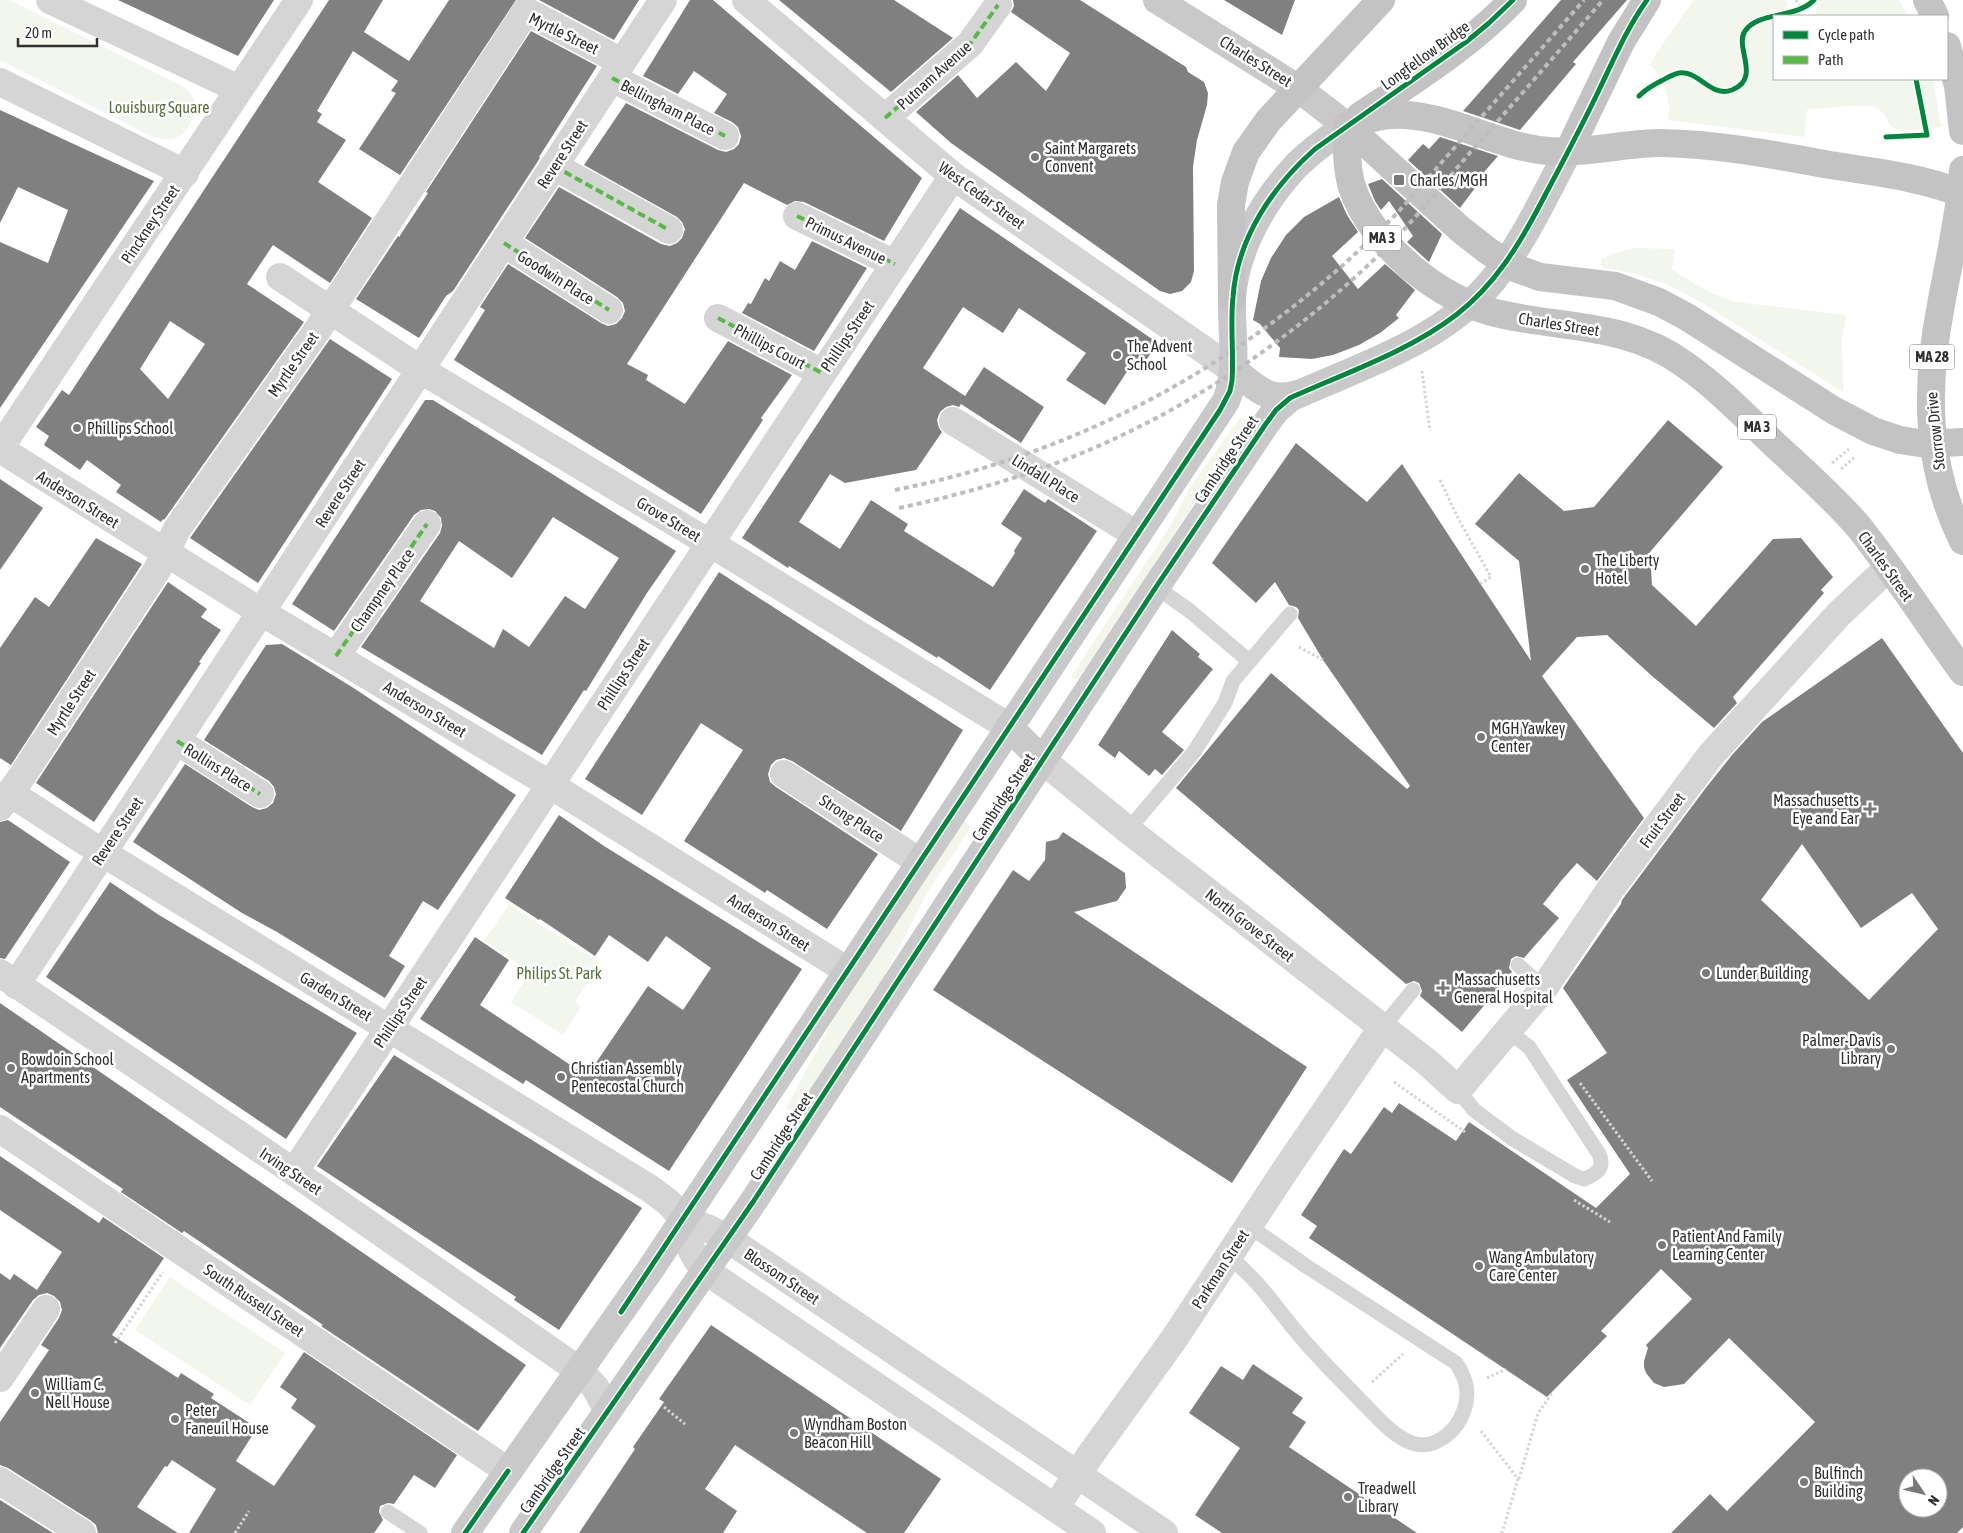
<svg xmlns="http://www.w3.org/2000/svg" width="1963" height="1533" font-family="'Asap Condensed',sans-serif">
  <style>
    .green { fill: #f2f6ed }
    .building { fill: #808080; fill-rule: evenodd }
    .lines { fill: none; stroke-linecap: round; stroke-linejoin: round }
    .path { stroke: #d5d5d5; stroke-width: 3; stroke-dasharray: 2.5 2.5; stroke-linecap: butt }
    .lane { stroke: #d5d5d5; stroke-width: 15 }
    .street { stroke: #d5d5d5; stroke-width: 28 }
    .primary { stroke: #c9c9c9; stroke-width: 28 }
    .highway { stroke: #c3c3c3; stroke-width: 28 }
    .rail { stroke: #bdbdbd; stroke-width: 4; stroke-dasharray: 5 4; stroke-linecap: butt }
    .quiet { stroke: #58b947; stroke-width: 4; stroke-dasharray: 8 4; stroke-linecap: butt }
    .cycleway-casing { stroke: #fff; stroke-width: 8 }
    .cycleway { stroke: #00873e; stroke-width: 5 }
    .poi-dot { fill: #797979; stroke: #fff; stroke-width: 2 }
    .labels { text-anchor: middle; stroke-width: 5; stroke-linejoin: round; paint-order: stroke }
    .shield { fill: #fff; stroke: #6f6f6f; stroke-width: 1 }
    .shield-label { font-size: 15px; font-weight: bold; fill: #313131 }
    .street-label { font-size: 16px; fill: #313131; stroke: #fff }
    .park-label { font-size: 16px; fill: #58713a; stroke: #fff }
    .poi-label { font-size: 16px; fill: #313131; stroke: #fff; text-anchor: start }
  </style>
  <rect width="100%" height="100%" fill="#fff"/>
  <g class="green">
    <path d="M0,0h9l173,86c5,4 11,8 12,15 3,15 -7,35 -22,38 -6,1 -13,-1 -19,-2l-153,-77z"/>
    <path d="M1694,0h91l3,3 -2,7 4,6h-16v63h159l8,48 -39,4 -11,-4c-4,-7 -7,-15 -14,-19 -9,-6 -56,1 -70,2l-3,27 -136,-17c4,-21 -4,-39 -17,-55l7,-14z"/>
    <polygon points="1813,0 1899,0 1908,16 1814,16 1817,7"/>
    <path d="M1636,248l39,1 -3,20c21,14 40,26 64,33l110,13 -4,25 1,52 -141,-89 -36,-19 -30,-10 -31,-6 -4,-3v-5l10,-6z"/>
    <polygon points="1241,417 1247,422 1232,446 1078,680 1071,677 1172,523 1190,487"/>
    <polygon points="964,821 972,826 928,891 873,998 795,1114 786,1108 844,1000"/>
    <polygon points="509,904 600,963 575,1002 581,1007 563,1035 511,1002 530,972 484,941"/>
    <polygon points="170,1277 285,1353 250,1405 135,1330"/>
  </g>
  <g class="building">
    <polygon points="118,0 274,0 238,56"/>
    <path d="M329,0h54l-19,32 45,29 40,-61h67l-116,175 -41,-26 37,-56 -5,-2 7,-10 -45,-30 -36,60 5,3 -5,8 29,18 -28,42 54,36 -42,65 -57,-38 -26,39 57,38 -140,198 -1,-1 -2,3 -45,-30 5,-7 -34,-25 -7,10 -36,-25 5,-9 -13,-9 26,-37 7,5zM170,321l35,23 -37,55 -28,-30z"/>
    <polygon points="539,0 639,0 614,40"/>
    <polygon points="690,0 713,0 922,178 884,241 804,202 795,201 787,205 744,183 627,364 648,375 646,380 685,404 728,341 792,375 761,418 763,420 701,514 454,360 485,310 480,307 508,264 601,323 608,326 616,324 622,318 625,311 623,303 617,297 525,238 559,187 661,244 670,246 677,243 682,238 685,229 682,222 677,217 584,165 626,103 718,150 726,152 734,149 739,144 741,136 738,127 732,122 714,113 727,94 694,71 678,94 643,76"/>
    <polygon points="779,0 894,0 953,38 891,92"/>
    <polygon points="1013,0 1080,0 1186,67 1188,72 1204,82 1208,93 1207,105 1197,140 1193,167 1194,271 1191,282 1182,291 1170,294 1160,291 951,143 916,112 958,75 977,98 1016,62 1046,91 1070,53 1011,12 1014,6"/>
    <polygon points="1224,0 1295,0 1282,35"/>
    <polygon points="1561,0 1627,0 1573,62 1576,64 1520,130 1463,111"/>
    <polygon points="531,31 597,66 539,157 540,158 453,291 446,296 419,338 356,299 398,236 399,237 428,193 426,192"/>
    <polygon points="0,110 154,181 0,408 0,242 48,263 68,210 18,187 0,223"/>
    <polygon points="1440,137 1498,156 1472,186 1475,188 1460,208 1408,160 1423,144 1429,149"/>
    <polygon points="1382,179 1442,234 1429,262 1407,242 1413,236 1389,201 1381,210 1375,201 1368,184"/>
    <polygon points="1339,197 1347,215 1358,232 1332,256 1358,289 1385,264 1415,290 1396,315 1399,318 1380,333 1359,345 1333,355 1312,359 1279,357 1280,348 1260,324 1253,320 1261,281 1271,258 1286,235 1304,217"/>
    <polygon points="960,208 1158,343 1142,366 1134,361 1105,405 1066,380 1086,353 1019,308 1003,333 963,307 923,368 965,396 984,367 1044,407 1021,443 961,404 959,407 953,405 946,407 940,412 937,420 939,428 942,432 916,470 845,483 830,474 799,522 840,549 871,500 908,524 904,531 993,587 1015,553 1014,551 1022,538 1001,524 1024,489 1045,503 1048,499 1097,531 990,690 938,656 937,658 789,566 788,568 742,538"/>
    <polygon points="812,241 867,268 814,351 742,313 748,303 751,304 765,278 769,281 780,261 795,270"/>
    <polygon points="330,339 392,379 258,583 190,538"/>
    <path d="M425,400h8l243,151 -29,42 -61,98 -2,-1 -42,65 -181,-108 79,-114 2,-7 -1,-8 -6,-7 -6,-2 -8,1 -7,5 -80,116 -42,-27zM553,517l66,41 -34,51 -20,-13 -36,51 -26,-18 -9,19 -74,-47 39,-60 53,37z"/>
    <polygon points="1668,420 1723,467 1650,552 1652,585 1696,626 1773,539 1801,538 1833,577 1821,590 1824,593 1733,697 1737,703 1714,728 1652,676 1607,635 1577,637 1542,676 1644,818 1597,881 1577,863 1561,881 1543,904 1559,918 1524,958 1516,956 1511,959 1509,968 1512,972 1462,1032 1420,996 1422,991 1419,983 1414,981 1406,984 1176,788 1271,673 1407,789 1410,786 1323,660 1298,618 1299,610 1296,607 1289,605 1275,582 1256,603 1212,563 1296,443 1367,502 1402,464 1531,661 1519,561 1475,524 1519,473 1564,511 1594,507"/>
    <polygon points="0,479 43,508 0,570"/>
    <polygon points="96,538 142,564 11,765 0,758 0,648 35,597 49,607"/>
    <polygon points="719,572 963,730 901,831 792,761 784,758 776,760 771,765 768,774 770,782 776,787 878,854 827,929 767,890 765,893 684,841 743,750 701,723 642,815 585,779"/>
    <polygon points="168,582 207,609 201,617 221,630 199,662 201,663 94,822 36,783"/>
    <polygon points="1172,630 1200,654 1198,657 1213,669 1162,732 1184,750 1162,775 1155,769 1149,776 1119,751 1115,758 1098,745"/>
    <path d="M1882,638l81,115v774l-6,6h-286l39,-39 17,17 88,-89 -86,-84 -45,46 -20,3 -10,-4 -8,-10 -2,-6v-6l4,-13 -2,-3 46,-46 -31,-30 -60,62 6,5 -60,61 -238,-159 8,-12 -16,-11 43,-66 7,5 33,-47 8,6 7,-10 57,38 13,-19 127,86 34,-34 -63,-94 40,-27 -44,-65 58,-84 1,-4 83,-111 27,-34 30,-33zM1802,844l59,84 51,-35 26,36 -69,71 -108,-100zM1908,1478h30v30h-30z"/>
    <polygon points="282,644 352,687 516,795 438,910 423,901 389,956 405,966 385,998 277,932 242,913 133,842 185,764 252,807 259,810 267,808 273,803 276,794 274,787 269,781 204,740 266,645"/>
    <polygon points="559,815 604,846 802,969 669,1171 526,1080 523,1084 420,1019 475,937 509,960 480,1005 587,1076 648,986 683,1010 711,968 666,936 648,962 609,935 595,956 540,919 539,920 505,898"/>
    <polygon points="8,820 70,862 5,959 0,958 0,822"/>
    <polygon points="1063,832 1125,873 1126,888 1117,901 1074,912 1307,1067 1232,1183 933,990 1013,870 1029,881 1045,860 1046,842 1058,839"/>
    <polygon points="110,882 159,915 357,1033 286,1139 46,977"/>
    <polygon points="0,1003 526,1365 478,1431 321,1326 323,1325 184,1231 182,1233 121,1192 123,1189 0,1107"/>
    <polygon points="394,1055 642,1208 559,1330 514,1300 516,1297 317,1166"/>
    <polygon points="0,1156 99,1223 103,1217 164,1258 112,1335 178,1378 181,1373 214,1394 211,1398 257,1428 236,1461 274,1486 316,1426 291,1408 297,1399 280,1387 304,1352 457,1455 435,1488 414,1475 394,1504 388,1503 380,1506 379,1512 383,1520 374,1533 189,1533 216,1489 172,1460 167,1467 165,1466 137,1507 178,1533 98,1533 96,1525 90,1520 8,1468 0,1465 0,1422 49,1350 41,1345 59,1318 62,1310 60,1302 54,1296 47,1293 39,1295 33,1300 0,1348 0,1273 10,1280 14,1274 37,1290 62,1252 0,1210"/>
    <polygon points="711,1325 941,1479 904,1533 867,1533 735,1445 705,1489 737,1511 723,1533 579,1533 635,1449 633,1447 664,1402 659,1399"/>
    <polygon points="1253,1364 1303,1398 1292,1413 1306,1422 1289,1447 1417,1533 1222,1533 1195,1515 1240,1448 1189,1413 1221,1366 1243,1380"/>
    <polygon points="0,1500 53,1533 0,1533"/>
  </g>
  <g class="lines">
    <g class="path">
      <polyline points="1796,0 1802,9"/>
      <polyline points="1422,371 1430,431"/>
      <polyline points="1832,463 1849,449"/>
      <polyline points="1841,469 1855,457"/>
      <polyline points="1440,480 1459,520 1491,577 1480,584"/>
      <polyline points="1299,647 1323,660"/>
      <polyline points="1394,1082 1465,1132"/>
      <polyline points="1580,1083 1652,1181"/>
      <polyline points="1574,1200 1610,1222"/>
      <polyline points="115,1343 163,1272"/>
      <polyline points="1487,1378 1506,1369"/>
      <polyline points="1372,1382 1403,1354"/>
      <polyline points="664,1407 685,1424"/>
      <polyline points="1481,1431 1518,1479 1502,1533"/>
      <polyline points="1519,1479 1538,1413 1551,1395 1550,1393"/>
      <polyline points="235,1533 249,1511"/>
    </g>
    <g class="lane">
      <polyline points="1156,587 1190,611 1249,661"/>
      <polyline points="1128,830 1194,752 1225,703 1233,681 1290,614"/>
      <polyline points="1518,965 1544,988"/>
      <polyline points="1382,1028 1413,990"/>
      <path d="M1458,1090l16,20 39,29 62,37 9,3c13,-5 21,-11 15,-25l-70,-107 -21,-16"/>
      <path d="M1229,1257c30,23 47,51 71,79 20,24 43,46 65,69 14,14 28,31 47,38 23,8 46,-13 52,-33 6,-16 2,-33 -8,-47l-150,-97 -57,-40"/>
      <polyline points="388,1512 420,1533"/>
    </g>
    <g class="street">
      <polyline points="50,0 239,89"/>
      <polyline points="746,0 953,176 1233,370"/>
      <polyline points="612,78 725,136"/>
      <polyline points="0,82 185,173"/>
      <polyline points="885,118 970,44 998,5"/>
      <polyline points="554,166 669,230"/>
      <polyline points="797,216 895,264"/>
      <polyline points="504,243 609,310"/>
      <polyline points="280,277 421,370 731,556 1009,727"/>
      <polyline points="718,318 822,373"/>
      <polyline points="953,421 1137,535"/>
      <polyline points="0,448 299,0"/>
      <polyline points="0,449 261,612 536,776 848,971"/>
      <polyline points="336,656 427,524"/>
      <polyline points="177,741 260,794"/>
      <polyline points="1042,760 1128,830 1427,1062 1458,1090 1544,988 1609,891 1710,756 1838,615 1888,568"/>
      <polyline points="784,774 920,862"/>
      <polyline points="10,793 103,853 649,1188 668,1202 684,1219 707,1228 728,1239 1164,1533"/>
      <polyline points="0,807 22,776 157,570 177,529 318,329 526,11 622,62"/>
      <polyline points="0,973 294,1172 580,1371 595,1387 608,1411"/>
      <polyline points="16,985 663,0"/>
      <polyline points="0,1129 508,1471"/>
      <polyline points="294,1172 953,176"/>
      <path d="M684,1219c1,20 8,37 22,52l386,262"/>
      <polyline points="0,1378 46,1309"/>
      <polyline points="0,1481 82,1533"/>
      <polyline points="1055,1508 1091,1454 1174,1339 1286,1169 1382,1028"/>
    </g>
    <g class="primary">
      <path d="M1233,370c24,17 34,33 65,24"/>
      <polyline points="1009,727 1042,760"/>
      <path d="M465,1533l185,-263 576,-869c13,-31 5,-68 6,-102 3,-49 31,-98 64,-133 15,-15 33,-28 51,-40l-48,-37 -142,-89"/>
      <path d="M523,1533l230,-331 403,-615 109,-162 11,-15 14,-12c70,-32 152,-56 203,-118 31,-38 52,-85 75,-128"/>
    </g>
    <g class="highway">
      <polyline points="1927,0 1935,16"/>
      <polyline points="1947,46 1958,86 1963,131"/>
      <path d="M1360,116c53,-35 109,-70 153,-116"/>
      <path d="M1347,126c0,20 -1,41 5,61 19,57 89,115 148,127 65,15 127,9 184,50 33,23 61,52 89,79 29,27 59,53 85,83 37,46 70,98 105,146"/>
      <polyline points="1347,126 1460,229 1488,251 1515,268 1540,277 1615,286 1659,302 1687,317 1833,410 1873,431 1900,440 1926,444 1963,442"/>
      <path d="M1347,126c14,-5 28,-10 44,-11 55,-3 104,32 158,36 37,3 75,-8 113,-8 56,1 113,12 168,22 45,7 91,12 133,29"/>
      <polyline points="1568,152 1621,42 1647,0"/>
      <path d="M1963,170c-3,45 -14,90 -22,135 -16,81 -16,160 22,236"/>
      <polyline points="1232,299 1231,205 1235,182 1246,152 1268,121 1381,0"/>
    </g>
    <g class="rail">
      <path d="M895,490c196,-39 366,-136 504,-279l185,-211"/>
      <path d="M899,508c56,-12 110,-27 163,-47 120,-46 228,-120 320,-209 31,-30 58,-64 86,-97 45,-51 90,-103 135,-155"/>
    </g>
    <g class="quiet">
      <polyline points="612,78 725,136"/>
      <polyline points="885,118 970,44 998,5"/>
      <polyline points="554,166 669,230"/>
      <polyline points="797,216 895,264"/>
      <polyline points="504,243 609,310"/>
      <polyline points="718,318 822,373"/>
      <polyline points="336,656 427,524"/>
      <polyline points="177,741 260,794"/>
    </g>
    <defs>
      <g id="cycleway">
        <path d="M1639,96c7,-7 14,-11 22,-15 6,-3 12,-7 18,-8 20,-3 31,25 53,17 30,-12 2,-43 13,-59 14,-20 51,-12 69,-31"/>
        <polyline points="1886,137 1927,135 1916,79"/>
        <path d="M621,1312l599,-902 10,-19 2,-10c2,-28 -2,-56 1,-84 4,-58 39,-110 82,-148l151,-107 23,-19 24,-23"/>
        <polyline points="465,1533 508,1471"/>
        <path d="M523,1533l230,-331 403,-615 109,-162 11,-15 14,-12c55,-25 118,-46 166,-83 39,-30 63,-70 86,-114 19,-36 39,-73 57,-111 15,-31 28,-62 48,-90"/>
      </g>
    </defs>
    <use href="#cycleway" class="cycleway-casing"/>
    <use href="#cycleway" class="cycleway"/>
  </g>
  <g class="poi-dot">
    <circle cx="1035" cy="157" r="5"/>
    <rect x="1393" y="174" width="12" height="12" rx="2.5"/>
    <circle cx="1117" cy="355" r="5"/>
    <circle cx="77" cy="428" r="5"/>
    <circle cx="1585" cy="569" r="5"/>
    <circle cx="1481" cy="737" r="5"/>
    <path d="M1867.5 801.5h5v5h5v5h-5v5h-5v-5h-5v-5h5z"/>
    <circle cx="1706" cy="973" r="5"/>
    <path d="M1440.5 980.5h5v5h5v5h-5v5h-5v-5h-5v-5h5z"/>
    <circle cx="1891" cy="1049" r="5"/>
    <circle cx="11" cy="1068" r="5"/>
    <circle cx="561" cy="1077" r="5"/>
    <circle cx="1662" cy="1245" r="5"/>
    <circle cx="1479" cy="1266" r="5"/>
    <circle cx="35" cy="1393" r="5"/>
    <circle cx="175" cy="1419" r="5"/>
    <circle cx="794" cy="1433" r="5"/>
    <circle cx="1804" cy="1482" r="5"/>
    <circle cx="1348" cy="1497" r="5"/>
  </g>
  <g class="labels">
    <g class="shield">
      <rect x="1363" y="225.5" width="38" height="25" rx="4"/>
      <rect x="1909.5" y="344.5" width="45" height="25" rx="4"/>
      <rect x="1738" y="414.5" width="38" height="25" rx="4"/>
    </g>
    <g class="shield-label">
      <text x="1382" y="243">MA 3</text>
      <text x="1932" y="362">MA 28</text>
      <text x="1757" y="432">MA 3</text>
    </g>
    <g class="street-label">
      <text transform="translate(564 33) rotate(26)" y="6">Myrtle Street</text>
      <text transform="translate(1425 55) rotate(-36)" y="6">Longfellow Bridge</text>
      <text transform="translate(1256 61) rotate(32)" y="6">Charles Street</text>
      <text transform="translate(934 75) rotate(-42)" y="6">Putnam Avenue</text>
      <text transform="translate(668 107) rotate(27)" y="6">Bellingham Place</text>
      <text transform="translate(562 154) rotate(-57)" y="6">Revere Street</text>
      <text transform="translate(982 195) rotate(36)" y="6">West Cedar Street</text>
      <text transform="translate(150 224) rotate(-56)" y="6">Pinckney Street</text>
      <text transform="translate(846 240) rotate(26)" y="6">Primus Avenue</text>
      <text transform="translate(556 277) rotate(32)" y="6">Goodwin Place</text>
      <text transform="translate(1559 324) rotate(9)" y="6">Charles Street</text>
      <text transform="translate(847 336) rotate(-56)" y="6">Phillips Street</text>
      <text transform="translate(770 346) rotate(28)" y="6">Phillips Court</text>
      <text transform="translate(293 364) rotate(-55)" y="6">Myrtle Street</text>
      <text transform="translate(1935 431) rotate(-96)" y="6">Storrow Drive</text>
      <text transform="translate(1226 459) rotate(-56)" y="6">Cambridge Street</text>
      <text transform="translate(1046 478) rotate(32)" y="6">Lindall Place</text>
      <text transform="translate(340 493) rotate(-57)" y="6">Revere Street</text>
      <text transform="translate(78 499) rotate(32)" y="6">Anderson Street</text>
      <text transform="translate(669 519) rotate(31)" y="6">Grove Street</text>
      <text transform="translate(1886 566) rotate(54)" y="6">Charles Street</text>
      <text transform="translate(382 590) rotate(-55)" y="6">Champney Place</text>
      <text transform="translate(623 674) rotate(-57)" y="6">Phillips Street</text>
      <text transform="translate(71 702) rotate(-57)" y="6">Myrtle Street</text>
      <text transform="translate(425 709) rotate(31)" y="6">Anderson Street</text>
      <text transform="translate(218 767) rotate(32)" y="6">Rollins Place</text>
      <text transform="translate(1003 797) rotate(-57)" y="6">Cambridge Street</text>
      <text transform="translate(852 818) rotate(33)" y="6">Strong Place</text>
      <text transform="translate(1662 820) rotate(-53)" y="6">Fruit Street</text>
      <text transform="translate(117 831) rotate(-56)" y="6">Revere Street</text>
      <text transform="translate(769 922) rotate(32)" y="6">Anderson Street</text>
      <text transform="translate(1250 925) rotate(38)" y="6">North Grove Street</text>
      <text transform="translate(336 996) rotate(31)" y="6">Garden Street</text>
      <text transform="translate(400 1012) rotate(-56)" y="6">Phillips Street</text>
      <text transform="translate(781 1136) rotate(-57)" y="6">Cambridge Street</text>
      <text transform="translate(291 1171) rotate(34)" y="6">Irving Street</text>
      <text transform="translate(1220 1269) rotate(-57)" y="6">Parkman Street</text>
      <text transform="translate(782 1276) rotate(34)" y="6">Blossom Street</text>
      <text transform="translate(254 1300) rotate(34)" y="6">South Russell Street</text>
      <text transform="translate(552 1470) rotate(-55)" y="6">Cambridge Street</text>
    </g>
    <g class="park-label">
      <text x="159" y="113">Louisburg Square</text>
      <text x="559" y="979">Philips St. Park</text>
    </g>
    <g class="poi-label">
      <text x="1045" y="154">Saint Margarets<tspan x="1045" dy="18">Convent</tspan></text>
      <text x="1410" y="186">Charles/MGH</text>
      <text x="1127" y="352">The Advent<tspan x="1127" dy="18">School</tspan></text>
      <text x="87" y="434">Phillips School</text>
      <text x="1595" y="566">The Liberty<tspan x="1595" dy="18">Hotel</tspan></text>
      <text x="1491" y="734">MGH Yawkey<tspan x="1491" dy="18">Center</tspan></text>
      <text x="1859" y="806" text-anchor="end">Massachusetts<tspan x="1859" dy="18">Eye and Ear</tspan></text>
      <text x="1716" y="979">Lunder Building</text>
      <text x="1454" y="985">Massachusetts<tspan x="1454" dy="18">General Hospital</tspan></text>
      <text x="1881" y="1046" text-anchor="end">Palmer-Davis<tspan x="1881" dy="18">Library</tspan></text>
      <text x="21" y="1065">Bowdoin School<tspan x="21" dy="18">Apartments</tspan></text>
      <text x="571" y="1074">Christian Assembly<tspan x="571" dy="18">Pentecostal Church</tspan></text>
      <text x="1672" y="1242">Patient And Family<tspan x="1672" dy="18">Learning Center</tspan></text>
      <text x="1489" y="1263">Wang Ambulatory<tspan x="1489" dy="18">Care Center</tspan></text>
      <text x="45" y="1390">William C.<tspan x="45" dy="18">Nell House</tspan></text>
      <text x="185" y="1416">Peter<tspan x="185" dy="18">Faneuil House</tspan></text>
      <text x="804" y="1430">Wyndham Boston<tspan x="804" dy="18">Beacon Hill</tspan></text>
      <text x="1814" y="1479">Bulfinch<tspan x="1814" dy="18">Building</tspan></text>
      <text x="1358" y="1494">Treadwell<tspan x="1358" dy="18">Library</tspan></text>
    </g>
  </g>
  <rect x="1773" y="15" width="175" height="65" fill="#ffffff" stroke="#adadad"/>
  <rect x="1783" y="31" width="25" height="8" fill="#00873e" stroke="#adadad"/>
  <text x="1818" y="40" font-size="15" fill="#313131">Cycle path</text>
  <rect x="1783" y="56" width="25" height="8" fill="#58b947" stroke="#adadad"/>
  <text x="1818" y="65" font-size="15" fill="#313131">Path</text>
  <g transform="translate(1923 1493) rotate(125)"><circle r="24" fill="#ffffff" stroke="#adadad"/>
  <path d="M0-4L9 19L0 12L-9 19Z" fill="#797979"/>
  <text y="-8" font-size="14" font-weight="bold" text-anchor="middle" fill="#313131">N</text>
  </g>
  <path d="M18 38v8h79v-8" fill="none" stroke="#313131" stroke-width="2.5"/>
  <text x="25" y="38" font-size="15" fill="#313131" stroke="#ffffff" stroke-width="4" paint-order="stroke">20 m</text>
</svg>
